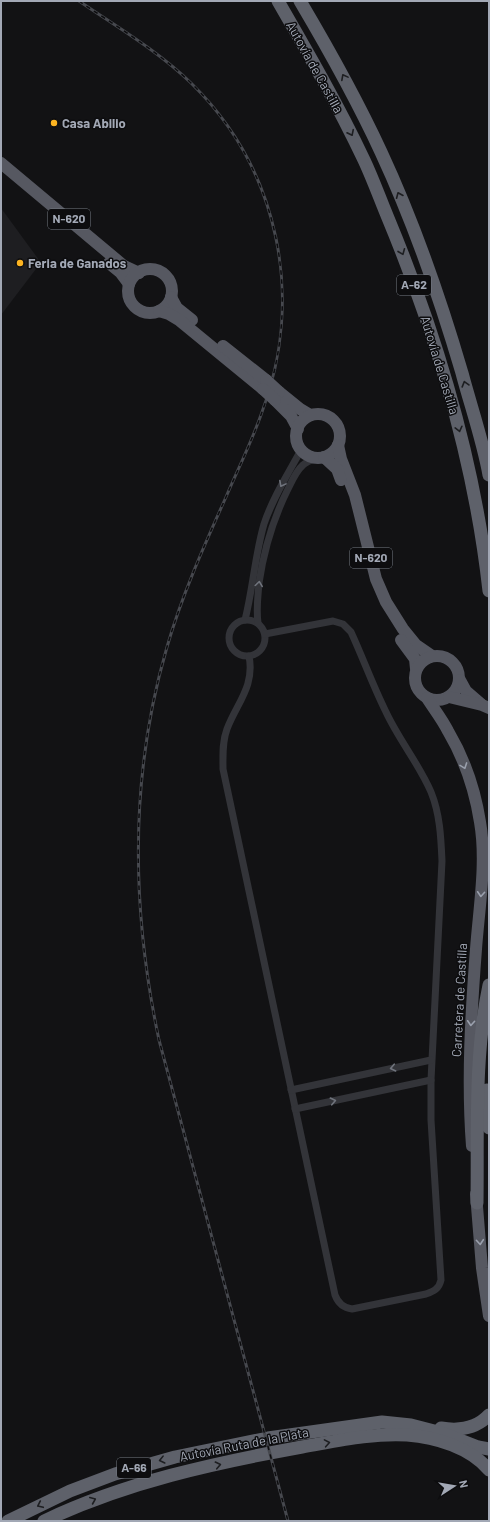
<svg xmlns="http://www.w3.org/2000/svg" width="490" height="1522" font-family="Barlow,sans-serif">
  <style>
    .built { fill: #1e1e21 }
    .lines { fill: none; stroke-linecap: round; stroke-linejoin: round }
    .minor { stroke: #333439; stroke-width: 7 }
    .trunk { stroke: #565861; stroke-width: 12 }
    .motorway { stroke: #5e616a; stroke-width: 13 }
    .rail-casing { stroke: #46484e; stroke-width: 3 }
    .rail { stroke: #0d0d0f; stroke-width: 1.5; stroke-dasharray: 4.5; stroke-linecap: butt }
    .trunk-bridge { stroke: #565861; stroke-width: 12 }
    .oneway { stroke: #1d1e21 }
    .oneway2 { stroke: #70747d }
    .oneway3 { stroke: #9aa0ad }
    .poi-dot { fill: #fdb421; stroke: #0d0d0f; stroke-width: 1.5 }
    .labels { text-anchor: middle; stroke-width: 3; stroke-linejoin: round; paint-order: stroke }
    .shield { fill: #0d0d0f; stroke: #757a83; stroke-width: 1 }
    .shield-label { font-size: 12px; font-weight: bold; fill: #a2a8b5 }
    .street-label { font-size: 13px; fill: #a2a8b5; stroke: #0d0d0f }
    .poi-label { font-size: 13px; font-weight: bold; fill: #a2a8b5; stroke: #0d0d0f; text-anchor: start }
  </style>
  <rect width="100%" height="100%" fill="#121214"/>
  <polygon class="built" points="1,208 39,260 39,265 1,315"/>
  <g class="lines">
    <g class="minor">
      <path d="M245,620c8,-32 10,-65 19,-96 9,-27 24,-50 37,-74"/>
      <circle cx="247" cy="638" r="18"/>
      <path d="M258,623c-2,-14 0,-27 1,-40 5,-34 14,-64 29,-94 4,-8 8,-18 15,-24 3,-3 8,-5 13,-7"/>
      <path d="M249,656c6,30 -12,47 -22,73 -5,13 -4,27 -4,40l112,526c3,8 9,13 17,14l74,-15c8,-3 13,-5 15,-14l-10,-160v-40l11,-219c-1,-23 -2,-47 -11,-69 -12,-28 -32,-52 -45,-80 -13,-26 -23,-54 -35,-80l-8,-8 -10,-3 -68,13"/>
      <polyline points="291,1090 431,1060"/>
      <polyline points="295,1109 431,1080"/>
    </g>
    <g class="trunk">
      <polyline points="1,163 124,266 139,273"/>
      <polyline points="109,263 120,272 129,284"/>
      <circle cx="150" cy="291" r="22"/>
      <polyline points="171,297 177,308 192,320"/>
      <polyline points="159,311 169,314 179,320 263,389"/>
      <polyline points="223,346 266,380"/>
      <polyline points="279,392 300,409 310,415"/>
      <polyline points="275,400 291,416 298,429"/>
      <circle cx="318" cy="436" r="22"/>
      <polyline points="338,445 341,459 355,495 376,579 386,602 403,629 416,645 432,656"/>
      <polyline points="324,457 337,469 341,480"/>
      <polyline points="401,640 415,659 416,669"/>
      <circle cx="437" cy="678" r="22"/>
      <polyline points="460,680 466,691 481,704"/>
      <polyline points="449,697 482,705 489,708"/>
      <path d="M427,698c7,11 15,21 21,33 16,27 27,59 32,91 7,40 -1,86 -4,127 -5,65 -9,131 -4,197"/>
      <polyline points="476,1194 482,1268 489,1316"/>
    </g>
    <g class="motorway">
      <path d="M278,1c30,52 60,104 86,159 9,19 16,39 24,58 49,118 87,246 101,373"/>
      <path d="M300,1c29,49 57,99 81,151 33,71 59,146 81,221 9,34 21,68 27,102"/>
      <polyline points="487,1090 489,1128"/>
      <path d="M477,1203c1,-72 -3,-147 12,-218"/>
      <path d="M441,1428c18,3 35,1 48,-13"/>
      <polyline points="8,1521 70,1491 115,1474 175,1457 268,1438 382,1422 411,1425 442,1433 478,1447 489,1449"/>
      <path d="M44,1521c82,-39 170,-58 258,-74 35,-6 70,-14 105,-12 29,2 64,13 82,35"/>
    </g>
    <defs>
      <path id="rail" d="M79,1c38,26 79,50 112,82 88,86 114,214 71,329 -10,29 -24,57 -36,85 -22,49 -44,98 -59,150 -38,130 -36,261 -8,393l129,481"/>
    </defs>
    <use href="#rail" class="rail-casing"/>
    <use href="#rail" class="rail"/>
    <g class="trunk-bridge">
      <polyline points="266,380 279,392"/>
      <polyline points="263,389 275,400"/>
    </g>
  </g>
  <defs><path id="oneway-chevron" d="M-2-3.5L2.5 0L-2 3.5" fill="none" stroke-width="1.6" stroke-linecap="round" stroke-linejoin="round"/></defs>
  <g class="oneway">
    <use href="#oneway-chevron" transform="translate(344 77) rotate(-118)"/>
    <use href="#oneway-chevron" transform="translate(351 133) rotate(64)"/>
    <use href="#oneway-chevron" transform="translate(399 195) rotate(-113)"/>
    <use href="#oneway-chevron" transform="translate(402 252) rotate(68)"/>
    <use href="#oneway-chevron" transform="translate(465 384) rotate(-106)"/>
    <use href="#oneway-chevron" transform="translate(459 429) rotate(76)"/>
    <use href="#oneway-chevron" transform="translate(327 1443) rotate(-10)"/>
    <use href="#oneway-chevron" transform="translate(162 1460) rotate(166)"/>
    <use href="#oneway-chevron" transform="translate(218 1465) rotate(-12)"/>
    <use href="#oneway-chevron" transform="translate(93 1500) rotate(-23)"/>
    <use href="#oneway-chevron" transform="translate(40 1505) rotate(155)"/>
  </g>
  <g class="oneway2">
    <use href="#oneway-chevron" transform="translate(282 484) rotate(118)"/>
    <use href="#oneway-chevron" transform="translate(259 584) rotate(-82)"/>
    <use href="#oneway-chevron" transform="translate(393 1068) rotate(168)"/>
    <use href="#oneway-chevron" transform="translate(333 1101) rotate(-12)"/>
  </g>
  <g class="oneway3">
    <use href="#oneway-chevron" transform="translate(464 766) rotate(70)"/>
    <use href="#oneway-chevron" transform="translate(481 894) rotate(94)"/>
    <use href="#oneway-chevron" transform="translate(471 1023) rotate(94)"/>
    <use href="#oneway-chevron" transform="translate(480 1242) rotate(85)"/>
  </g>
  <g class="poi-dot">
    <circle cx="54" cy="123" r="4"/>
    <circle cx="20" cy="263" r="4"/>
  </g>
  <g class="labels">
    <g class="shield">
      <rect x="48" y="209" width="42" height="20" rx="3"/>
      <rect x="397" y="275" width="34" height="20" rx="3"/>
      <rect x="350" y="548" width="42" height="20" rx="3"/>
      <rect x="117" y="1458" width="34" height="20" rx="3"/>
    </g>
    <g class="shield-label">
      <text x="69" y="223">N-620</text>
      <text x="414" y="289">A-62</text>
      <text x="371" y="562">N-620</text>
      <text x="134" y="1472">A-66</text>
    </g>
    <g class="street-label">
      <text transform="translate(315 67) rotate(61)" y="5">Autovía de Castilla</text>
      <text transform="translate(440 365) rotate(73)" y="5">Autovía de Castilla</text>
      <text transform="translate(459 1000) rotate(-87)" y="5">Carretera de Castilla</text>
      <text transform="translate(244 1444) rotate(-11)" y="5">Autovía Ruta de la Plata</text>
    </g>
    <g class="poi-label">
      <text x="62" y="128">Casa Abilio</text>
      <text x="28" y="268">Feria de Ganados</text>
    </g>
  </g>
  <rect width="490" height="1522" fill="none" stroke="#a2a8b5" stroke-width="4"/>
  <g transform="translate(454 1486) rotate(78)" stroke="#0d0d0f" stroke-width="3" paint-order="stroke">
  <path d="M0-3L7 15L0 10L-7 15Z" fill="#a2a8b5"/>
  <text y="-6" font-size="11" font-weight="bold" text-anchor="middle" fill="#a2a8b5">N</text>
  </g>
</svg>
